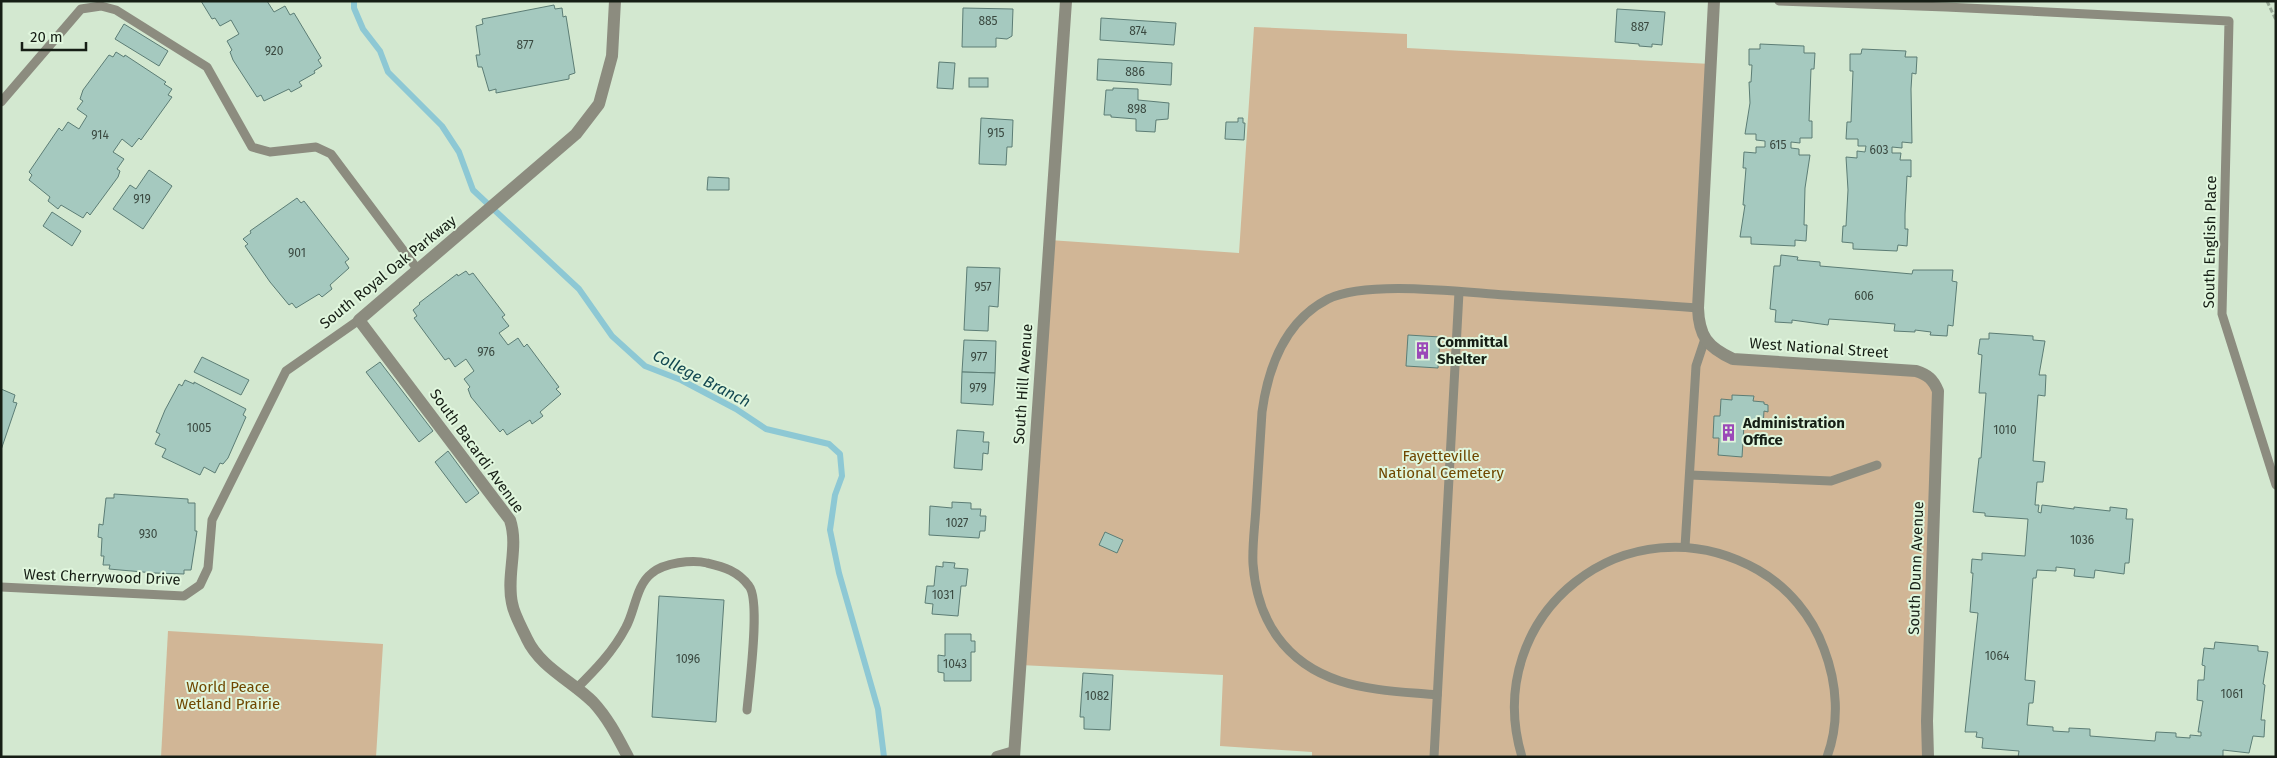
<svg xmlns="http://www.w3.org/2000/svg" width="2277" height="758" font-family="'Fira Sans',sans-serif">
  <style>
    .green { fill: #d1b696 }
    .lines { fill: none; stroke-linecap: round; stroke-linejoin: round }
    .stream { stroke: #8dc8d4; stroke-width: 6 }
    .building { fill: #a5c9bf; stroke: #5c7d75 }
    .path { stroke: #97a895; stroke-width: 3; stroke-dasharray: 5 2.5; stroke-linecap: butt }
    .lane { stroke: #8c8c7f; stroke-width: 9 }
    .street { stroke: #8c8c7f; stroke-width: 12 }
    .labels { text-anchor: middle; stroke-width: 4; stroke-linejoin: round; paint-order: stroke }
    .number-label { font-size: 12px; fill: #3a4940 }
    .street-label { font-size: 15px; fill: #161e15; stroke: #e0f6dd }
    .poi-label { font-size: 15px; font-weight: bold; fill: #161e15; stroke: #e0f6dd; text-anchor: start }
    .park-label { font-size: 15px; fill: #6f4700; stroke: #e0f6dd }
    .water-label { font-size: 16px; font-style: italic; fill: #134851; stroke: #e0f6dd }
  </style>
  <rect width="100%" height="100%" fill="#d3e8d0"/>
  <g class="green">
    <polygon points="1254,27 1407,34 1407,48 1711,64 1698,308 1717,352 1916,371 1934,382 1928,757 1312,757 1312,752 1220,746 1223,675 1020,665 1049,240 1239,253"/>
    <polygon points="168,631 383,644 376,757 161,757"/>
  </g>
  <g class="lines">
    <polyline class="stream" points="354,1 354,8 363,29 380,51 388,72 442,126 459,152 473,190 579,289 612,336 645,366 681,380 736,409 766,429 829,444 840,454 842,476 835,495 830,530 839,573 878,709 884,757"/>
  </g>
  <g class="building">
    <polygon points="201,1 267,1 274,12 285,6 290,15 294,13 321,58 318,60 322,66 314,71 315,73 299,82 302,86 291,92 289,89 264,101 261,95 257,97 233,60 230,52 232,50 227,41 239,34 231,20 220,26 215,18 212,19"/>
    <polygon points="554,5 555,9 562,8 563,17 566,16 575,73 569,75 569,79 496,93 496,89 489,91 482,67 478,67 476,55 480,55 476,26 483,24 482,19"/>
    <polygon points="963,8 1013,9 1012,36 1007,39 996,38 996,47 962,47"/>
    <polygon points="1617,9 1665,12 1662,45 1652,44 1652,47 1639,46 1639,44 1615,42"/>
    <polygon points="1101,18 1176,23 1174,45 1100,40"/>
    <polygon points="124,24 168,51 159,66 115,39"/>
    <polygon points="1760,44 1804,46 1804,53 1815,53 1814,69 1811,69 1809,121 1812,121 1812,138 1800,138 1800,143 1791,142 1791,148 1799,149 1799,155 1810,155 1805,188 1804,225 1807,225 1806,241 1795,240 1795,246 1751,244 1751,237 1740,237 1745,205 1743,205 1746,168 1743,168 1744,152 1756,153 1756,147 1765,147 1765,141 1756,140 1756,134 1745,134 1750,103 1749,82 1751,82 1752,65 1749,65 1749,49 1760,49"/>
    <polygon points="1862,49 1906,51 1905,57 1917,57 1916,74 1912,73 1911,89 1912,143 1902,142 1902,148 1892,147 1892,153 1901,153 1900,160 1911,160 1911,177 1907,176 1905,214 1905,229 1908,229 1907,246 1898,245 1897,251 1853,249 1853,243 1842,242 1843,226 1846,226 1848,190 1846,157 1857,158 1857,151 1865,152 1866,146 1858,146 1858,139 1846,139 1847,122 1851,122 1853,71 1850,71 1850,54 1861,54"/>
    <polygon points="116,52 124,57 125,55 166,82 164,84 172,89 168,95 172,97 141,140 139,138 132,147 122,139 113,152 124,159 117,169 120,171 118,177 90,215 87,212 83,218 61,205 58,209 48,201 50,197 29,180 32,175 29,172 59,128 62,131 68,122 79,129 87,116 77,109 83,101 80,99 83,90 109,55 113,57"/>
    <polygon points="1098,59 1172,63 1171,85 1097,80"/>
    <polygon points="939,62 955,63 953,89 937,88"/>
    <rect x="969" y="78" width="19" height="9"/>
    <polygon points="1113,88 1138,89 1138,100 1169,103 1168,119 1156,120 1155,132 1136,131 1136,119 1111,117 1111,115 1104,115 1106,90 1113,90"/>
    <polygon points="981,118 1013,120 1012,147 1007,147 1006,165 979,164"/>
    <polygon points="1238,118 1243,118 1243,123 1245,123 1244,140 1225,139 1226,122 1238,122"/>
    <polygon points="149,170 172,186 143,229 113,209 130,185 136,189"/>
    <polygon points="708,177 729,178 729,190 707,190"/>
    <polygon points="297,198 301,203 304,201 349,259 345,262 349,268 330,285 332,289 322,297 319,294 296,308 292,303 289,305 270,282 245,246 248,244 243,239 251,233 250,231"/>
    <polygon points="52,212 81,231 72,246 43,226"/>
    <polygon points="1781,255 1798,257 1797,260 1820,262 1820,266 1856,269 1912,274 1913,270 1953,270 1952,281 1957,282 1953,326 1948,325 1947,336 1930,335 1931,332 1915,330 1915,332 1894,331 1895,324 1871,322 1829,319 1828,325 1792,320 1792,323 1775,322 1776,310 1770,309 1774,266 1780,266"/>
    <polygon points="967,267 1000,268 998,307 989,306 988,331 964,330"/>
    <polygon points="466,271 469,275 473,273 505,315 502,317 509,326 499,333 508,345 518,338 524,347 527,344 559,387 556,389 561,394 540,412 543,416 532,424 530,420 507,435 503,429 500,432 471,397 468,389 470,387 464,379 474,371 466,359 455,367 449,358 445,360 414,318 417,316 413,310 420,304 419,303 457,274 458,276"/>
    <polygon points="1989,333 2033,336 2033,340 2045,341 2039,375 2046,375 2045,396 2038,395 2033,461 2045,462 2043,482 2037,482 2035,505 2039,505 2038,512 2041,513 2042,505 2074,509 2074,507 2110,511 2110,507 2127,509 2126,519 2133,519 2129,563 2125,563 2124,574 2095,570 2094,578 2074,576 2075,569 2056,567 2056,571 2037,570 2036,578 2033,578 2025,680 2035,681 2033,703 2029,703 2027,725 2053,727 2053,731 2069,732 2069,728 2090,729 2090,736 2155,741 2156,732 2176,733 2176,737 2190,738 2190,735 2201,736 2201,732 2198,732 2203,701 2197,700 2198,680 2204,680 2205,666 2202,665 2204,648 2214,649 2215,642 2258,646 2258,651 2268,652 2263,684 2265,685 2261,720 2265,720 2264,737 2253,736 2249,753 2223,750 2223,757 2018,757 2019,751 1982,748 1983,738 1976,737 1977,732 1965,732 1978,613 1970,612 1973,573 1971,573 1972,559 1982,560 1982,553 2025,556 2028,519 1985,516 1985,513 1973,512 1979,458 1981,458 1986,393 1979,393 1982,355 1978,354 1980,339 1989,339"/>
    <polygon points="1408,335 1440,337 1438,368 1406,366"/>
    <polygon points="964,340 996,341 995,373 962,372"/>
    <polygon points="202,357 249,380 241,395 194,372"/>
    <polygon points="380,362 433,431 419,442 366,372"/>
    <polygon points="962,372 995,373 993,405 961,403"/>
    <polygon points="185,380 194,384 194,382 246,409 243,415 246,417 228,458 223,464 220,463 215,473 204,467 200,475 162,457 166,449 155,444 160,434 156,432 165,410 179,384 182,386"/>
    <polygon points="1,389 15,395 13,402 17,403 1,450"/>
    <polygon points="1732,395 1754,396 1753,401 1764,402 1764,404 1768,405 1768,412 1764,411 1763,426 1744,425 1742,457 1718,455 1719,438 1713,438 1714,416 1720,416 1721,399 1732,400"/>
    <polygon points="957,430 984,432 983,442 989,442 988,454 983,453 982,470 954,468"/>
    <polygon points="448,451 479,493 466,503 435,462"/>
    <polygon points="114,494 188,499 188,503 195,503 195,531 197,531 191,570 184,570 184,574 154,573 109,569 110,565 103,565 104,556 101,556 102,538 98,537 99,524 103,525 106,498 114,498"/>
    <polygon points="952,502 971,503 971,509 981,509 980,516 986,516 985,531 980,531 979,538 929,535 930,506 952,508"/>
    <polygon points="1105,532 1123,540 1117,553 1099,545"/>
    <polygon points="943,562 955,563 954,568 968,569 966,586 961,586 958,616 932,614 933,604 925,603 927,586 934,586 936,566 943,567"/>
    <polygon points="659,596 724,600 716,722 652,717"/>
    <polygon points="945,634 971,634 971,641 975,641 975,652 971,652 971,681 944,681 944,673 938,672 938,655 945,656"/>
    <polygon points="1083,673 1113,675 1110,730 1084,729 1084,717 1080,717"/>
  </g>
  <g class="lines">
    <polyline class="path" points="2267,1 2276,20"/>
    <g class="lane">
      <polyline points="1779,1 1946,7 2229,21 2222,314 2276,485"/>
      <polyline points="1,102 81,9 101,6 116,10 207,67 252,147 270,152 316,147 331,154 418,270"/>
      <polyline points="1690,475 1831,481 1877,465"/>
      <polyline points="1685,547 1696,366 1705,339"/>
      <polyline points="1,587 184,596 200,585 208,568 212,520 286,371 359,320"/>
      <path d="M576,689c19,-19 37,-37 50,-62 9,-16 10,-42 26,-54 12,-10 40,-14 55,-10 17,4 31,8 42,23 12,15 0,101 -2,124"/>
      <path d="M1437,695c-31,-3 -67,-4 -97,-14 -55,-18 -83,-61 -87,-117 -1,-18 2,-38 3,-57 2,-31 4,-63 6,-95 6,-44 23,-91 66,-113 39,-19 132,-7 177,-4 64,4 129,8 193,13"/>
      <polyline points="1434,757 1459,292"/>
      <path d="M1522,757c-43,-143 106,-261 236,-187 30,17 54,46 66,79 13,34 16,73 3,108"/>
    </g>
    <g class="street">
      <path d="M615,1l-3,55 -13,48 -23,30 -217,186 151,200c9,27 -4,55 2,83 2,12 10,25 15,36 13,28 45,42 66,63 15,16 25,36 35,55"/>
      <path d="M1714,1l-16,307c1,28 9,39 35,51l183,12c12,4 17,8 22,20l-11,330 1,36"/>
      <polyline points="997,757 1014,752"/>
      <polyline points="1014,757 1066,1"/>
    </g>
  </g>
  <defs>
    <symbol id="building-bare" viewBox="-9 -9 18 18"><path d="M-4-6H4V6H1V3H-1V6H-4ZM-2.5-4.3h1.7v1.8h-1.7ZM.8-4.3h1.7v1.8H.8ZM-2.5-1h1.7V.8h-1.7ZM.8-1h1.7V.8H.8Z" fill="#9b49b8" stroke="#e0f6dd" stroke-width="2.5" paint-order="stroke"/></symbol>
  </defs>
  <g fill-rule="evenodd">
    <use href="#building-bare" x="1410" y="338" width="25" height="25"/>
    <use href="#building-bare" x="1716" y="420" width="25" height="25"/>
  </g>
  <g class="labels">
    <g class="number-label">
      <text x="988" y="25">885</text>
      <text x="1640" y="31">887</text>
      <text x="1138" y="35">874</text>
      <text x="525" y="49">877</text>
      <text x="274" y="55">920</text>
      <text x="1135" y="76">886</text>
      <text x="1137" y="113">898</text>
      <text x="996" y="137">915</text>
      <text x="100" y="139">914</text>
      <text x="1778" y="149">615</text>
      <text x="1879" y="154">603</text>
      <text x="142" y="203">919</text>
      <text x="297" y="257">901</text>
      <text x="983" y="291">957</text>
      <text x="1864" y="300">606</text>
      <text x="486" y="356">976</text>
      <text x="979" y="361">977</text>
      <text x="978" y="392">979</text>
      <text x="199" y="432">1005</text>
      <text x="2005" y="434">1010</text>
      <text x="957" y="527">1027</text>
      <text x="148" y="538">930</text>
      <text x="2082" y="544">1036</text>
      <text x="943" y="599">1031</text>
      <text x="1997" y="660">1064</text>
      <text x="688" y="663">1096</text>
      <text x="955" y="668">1043</text>
      <text x="2232" y="698">1061</text>
      <text x="1097" y="700">1082</text>
    </g>
    <g class="street-label">
      <text transform="translate(2210 242) rotate(-89)" y="5">South English Place</text>
      <text transform="translate(388 272) rotate(-39)" y="5">South Royal Oak Parkway</text>
      <text transform="translate(1819 348) rotate(4)" y="5">West National Street</text>
      <text transform="translate(1023 384) rotate(-86)" y="5">South Hill Avenue</text>
      <text transform="translate(477 451) rotate(54)" y="5">South Bacardi Avenue</text>
      <text transform="translate(1916 568) rotate(-88)" y="5">South Dunn Avenue</text>
      <text transform="translate(102 577) rotate(2)" y="5">West Cherrywood Drive</text>
    </g>
    <g class="poi-label">
      <text x="1437" y="347">Committal<tspan x="1437" dy="17">Shelter</tspan></text>
      <text x="1743" y="428">Administration<tspan x="1743" dy="17">Office</tspan></text>
    </g>
    <g class="park-label">
      <text x="1441" y="461">Fayetteville<tspan x="1441" dy="17">National Cemetery</tspan></text>
      <text x="228" y="692">World Peace<tspan x="228" dy="17">Wetland Prairie</tspan></text>
    </g>
    <g class="water-label">
      <text transform="translate(702 378) rotate(27)" y="6">College Branch</text>
    </g>
  </g>
  <rect width="2277" height="758" fill="none" stroke="#161e15" stroke-width="5"/>
  <path d="M22 42v8h64v-8" fill="none" stroke="#161e15" stroke-width="2.5"/>
  <text x="30" y="42" font-size="15" fill="#161e15" stroke="#e0f6dd" stroke-width="4" paint-order="stroke">20 m</text>
</svg>
